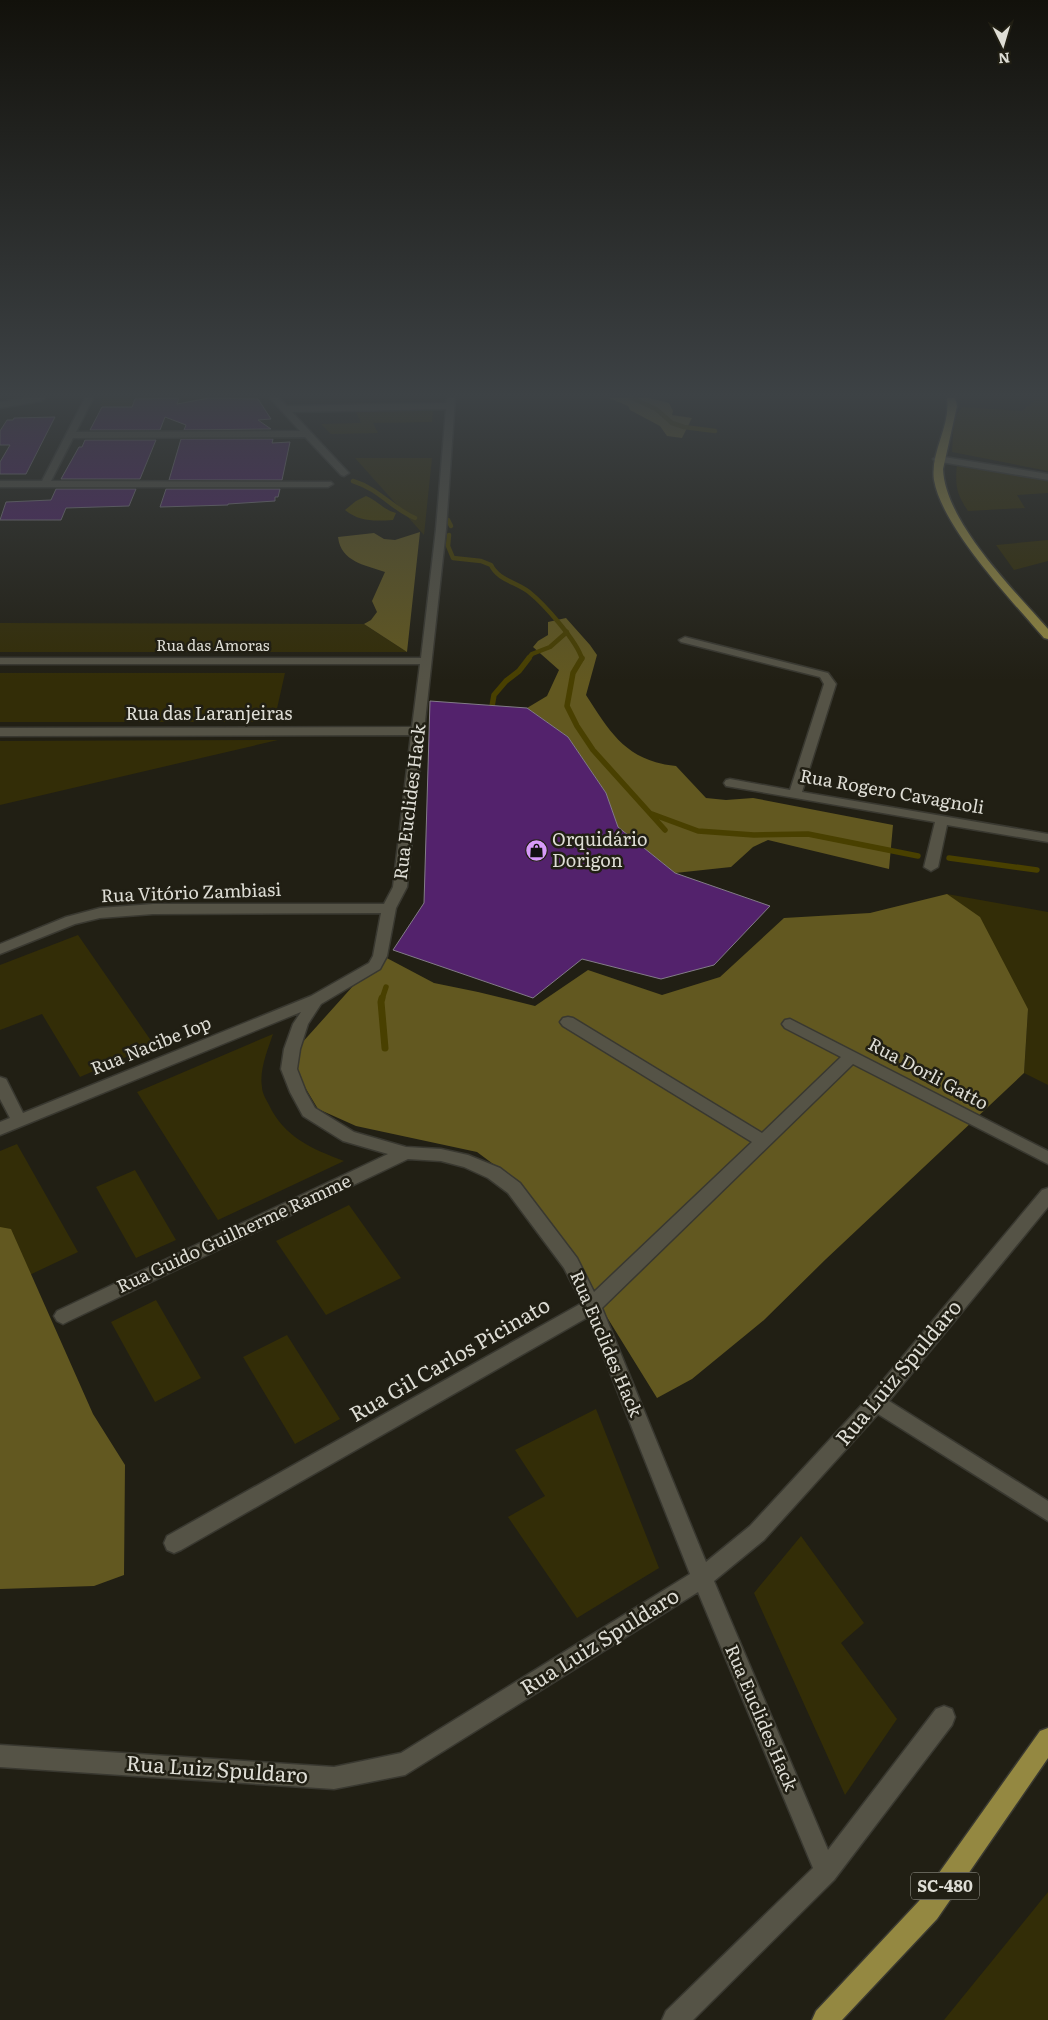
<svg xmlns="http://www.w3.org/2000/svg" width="1048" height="2020" font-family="Literata,serif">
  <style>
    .green { fill: #332d07 }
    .forest { fill: #625820 }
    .water { fill: #494000 }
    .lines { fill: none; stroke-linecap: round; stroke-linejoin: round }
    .stream-far2 { stroke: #494000; stroke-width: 4.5 }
    .stream-far1 { stroke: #494000; stroke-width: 5.5 }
    .stream { stroke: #494000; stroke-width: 7 }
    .building { fill: #53226c; stroke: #837c88 }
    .minor-casing { stroke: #393830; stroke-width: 3 }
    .major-casing { stroke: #393830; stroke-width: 3 }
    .minor { fill: #555346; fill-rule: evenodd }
    .major { fill: #948841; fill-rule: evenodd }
    .labels { text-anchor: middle; stroke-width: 5; stroke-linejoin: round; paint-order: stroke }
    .far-street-label { font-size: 15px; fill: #deddd5; stroke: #211f14 }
    .shield { fill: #211f14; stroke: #a5a49b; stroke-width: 1 }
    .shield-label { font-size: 16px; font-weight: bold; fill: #deddd5 }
    .street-label { font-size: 18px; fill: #deddd5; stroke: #211f14 }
    .poi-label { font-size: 18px; fill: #deddd5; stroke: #211f14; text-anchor: start }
    .near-street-label { font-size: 21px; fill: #deddd5; stroke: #211f14 }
  </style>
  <rect width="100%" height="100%" fill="#211f14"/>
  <g class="green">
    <polygon points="103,398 134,398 131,406 100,406"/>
    <polygon points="1030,398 1048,398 1048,471 952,452 954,418 962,407 1022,411 1034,401"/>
    <polygon points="433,410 432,422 373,423 378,433 331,434 321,424 361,423 356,412"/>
    <polygon points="355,458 432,458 424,535"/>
    <path d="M957,464l91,16v13l-31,2 8,13 -57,3c-12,-18 -13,-26 -11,-47z"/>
    <polygon points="1048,540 1048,561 1014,570 996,545"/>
    <polygon points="0,623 364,624 407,652 0,652"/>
    <polygon points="0,673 285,673 274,722 0,722"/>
    <polygon points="278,740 0,805 0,741"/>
    <polygon points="947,894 1048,912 1048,1085 1024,1073 1028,1009"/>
    <polygon points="78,935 154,1045 80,1077 42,1014 0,1030 0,965"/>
    <path d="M273,1034c-5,15 -14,36 -11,53 0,6 4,12 7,18 15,32 43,44 75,56l-126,59 -81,-128z"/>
    <polygon points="17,1144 78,1252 0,1289 0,1151"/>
    <polygon points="135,1170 176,1240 136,1258 96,1187"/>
    <polygon points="349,1205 401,1278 326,1315 276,1241"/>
    <polygon points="156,1300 201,1378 155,1402 111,1322"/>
    <polygon points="287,1335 340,1419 295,1444 243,1357"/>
    <polygon points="596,1409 659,1568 577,1618 508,1517 545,1496 515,1450"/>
    <polygon points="801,1536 864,1623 841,1643 897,1719 845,1795 754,1593"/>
    <polygon points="1048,1892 1048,2020 944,2020"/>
  </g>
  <g class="forest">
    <polygon points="609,398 649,398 669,403 673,411 672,415 692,418 682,438 667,436 660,426 630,410 628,406"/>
    <path d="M420,532l-13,120 -43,-28 7,-4 6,-8 -5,-11 13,-29c-20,-7 -44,-10 -47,-35l36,-4 10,6 11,1z"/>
    <path d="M566,618l24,27 7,10 -11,40c25,39 41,66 90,71l30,32 20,2 27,-2 140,27 -4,44 -121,-29 -15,7 -22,20 -56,6 -57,-46 -12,-34 -38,-56 -41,-29 20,-12 12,-26 -26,-23 5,-6 10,-6v-13z"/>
    <polygon points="947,894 980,917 1028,1009 1024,1073 826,1259 764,1320 692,1379 657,1398 566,1251 520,1184 477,1152 356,1126 318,1109 297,1074 300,1045 362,976 383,956 434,983 478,992 535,1006 588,970 662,995 720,977 784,918 870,913"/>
    <polygon points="0,1227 11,1229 93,1414 125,1465 124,1575 94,1586 0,1589"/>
  </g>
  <path class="water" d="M366,496c12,5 18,14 30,17l-3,7c-19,1 -33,2 -48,-10l11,-9z"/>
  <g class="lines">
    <g class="stream-far2">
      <polyline points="632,398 656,409 672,423 684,427 715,431"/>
      <path d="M353,481c28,9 38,27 62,37"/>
      <polyline points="448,520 451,526"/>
      <path d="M449,535l-1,11 5,12 28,3 10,4c7,15 25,17 38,27 15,12 48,49 53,67"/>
      <polyline points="528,659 532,654 550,647 567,632"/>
    </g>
    <g class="stream-far1">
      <polyline points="582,658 573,673 567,706 577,726 593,750 665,830"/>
      <polyline points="491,712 494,695 506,681 519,671 529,658"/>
      <polyline points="652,814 698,831 754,835 808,834 918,856"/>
      <polyline points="949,858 1037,870"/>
      <polyline points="382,999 386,987"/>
    </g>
    <polyline class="stream" points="382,998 381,1002 385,1048"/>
  </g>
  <g class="building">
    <polygon points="179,398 177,404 209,398 258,399 271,419 258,420 271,429 184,430 186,425 165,417 160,430 90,430 102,407 132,407 135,399"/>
    <polygon points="55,417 26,474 0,474 0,462 10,445 0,445 0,431 7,420 13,420 14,418"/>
    <polygon points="181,439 273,439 272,443 290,442 282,480 169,480"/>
    <polygon points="85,440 156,440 140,479 61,479 79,447 82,447"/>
    <polygon points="56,489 136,489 129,506 66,508 61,520 0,520 6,502 51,500"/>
    <polygon points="166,489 280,489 278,497 275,497 275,501 228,504 228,505 160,507"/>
    <polygon points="430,701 527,708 568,737 606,793 618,827 675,873 770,906 714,965 661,979 582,959 533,998 393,950 424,903"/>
  </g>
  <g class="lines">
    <defs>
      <g id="minor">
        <polygon points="26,398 45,398 41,401 0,408 0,402"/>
        <polygon points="85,398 93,398 76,432 300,431 270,398 279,398 287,406 446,403 447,398 455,398 446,529 407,887 396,908 387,956 380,969 321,1004 308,1024 300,1049 297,1069 306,1092 315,1108 354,1132 406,1147 441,1149 468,1155 500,1168 520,1183 577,1258 594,1292 752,1142 563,1026 560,1022 563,1018 568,1017 573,1018 762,1133 841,1057 785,1028 782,1024 785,1020 790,1019 1048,1151 1048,1164 853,1064 602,1308 706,1562 750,1526 869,1397 1042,1190 1048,1188 1048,1207 889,1401 1048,1501 1048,1521 878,1414 764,1540 714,1581 828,1850 936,1709 944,1706 952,1709 955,1717 952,1725 834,1880 693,2020 662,2020 666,2011 813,1868 698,1592 405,1775 334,1789 0,1767 0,1745 334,1767 401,1753 690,1574 588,1317 181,1550 174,1553 167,1550 164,1543 167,1536 582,1303 564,1268 508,1193 488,1178 464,1167 441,1161 408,1159 69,1321 63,1324 57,1321 54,1316 57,1311 388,1154 343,1141 303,1116 290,1092 281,1069 284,1049 293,1024 301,1012 0,1135 0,1122 10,1118 0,1099 0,1077 6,1079 23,1113 311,996 369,963 373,956 381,913 153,914 100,918 75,924 0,954 0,944 66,917 100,908 153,904 384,904 393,887 411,735 0,736 0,728 412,727 420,664 0,664 0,658 421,658 436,529 446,409 292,412 347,471 349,473 344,476 341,475 305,437 73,438 51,481 331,482 333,484 328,487 0,487 0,481 42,481"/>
        <polygon points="938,456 1048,474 1048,480 935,461 933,459"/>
        <polygon points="685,637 828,673 836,684 802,792 1048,834 1048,842 947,825 938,867 931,871 924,867 935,822 726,786 724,783 726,780 730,779 790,790 824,684 820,677 681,642 679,640"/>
      </g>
      <g id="major">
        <path d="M947,398h8l2,8 -14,63c2,53 71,121 105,160v10l-4,-1c-32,-37 -102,-111 -110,-158 -4,-28 17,-54 13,-82z"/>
        <polygon points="1048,1728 1048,1758 937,1919 842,2020 812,2020 816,2011 919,1901 1040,1731"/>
      </g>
    </defs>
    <use href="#minor" class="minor-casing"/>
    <use href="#major" class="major-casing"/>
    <use href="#minor" class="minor"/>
    <use href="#major" class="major"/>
  </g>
  <linearGradient id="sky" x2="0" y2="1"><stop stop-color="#12110b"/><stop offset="0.58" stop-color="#3d4245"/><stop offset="1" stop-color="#3d4245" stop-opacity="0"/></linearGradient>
  <rect width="1048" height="681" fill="url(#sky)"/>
  <defs>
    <symbol id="shop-disc" viewBox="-11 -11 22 22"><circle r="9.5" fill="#d79bf9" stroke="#211f14"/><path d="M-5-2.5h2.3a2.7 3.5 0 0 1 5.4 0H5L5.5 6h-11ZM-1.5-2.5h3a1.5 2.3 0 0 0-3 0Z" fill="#111"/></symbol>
  </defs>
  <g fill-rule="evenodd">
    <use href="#shop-disc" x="524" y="838" width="25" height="25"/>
  </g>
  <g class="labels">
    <g class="far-street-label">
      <text x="213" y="651">Rua das Amoras</text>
    </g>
    <rect class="shield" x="911" y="1872.5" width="68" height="27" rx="4"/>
    <g class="shield-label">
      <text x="945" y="1892">SC-480</text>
    </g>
    <g class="street-label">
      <text x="209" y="720">Rua das Laranjeiras</text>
      <text transform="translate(892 792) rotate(10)" y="6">Rua Rogero Cavagnoli</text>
      <text transform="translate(410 802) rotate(-83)" y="6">Rua Euclides Hack</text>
      <text transform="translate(191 893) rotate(-2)" y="6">Rua Vitório Zambiasi</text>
      <text transform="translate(151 1046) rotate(-22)" y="6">Rua Nacibe Iop</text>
      <text transform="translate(928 1074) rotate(28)" y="6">Rua Dorli Gatto</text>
      <text transform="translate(234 1234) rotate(-25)" y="6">Rua Guido Guilherme Ramme</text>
      <text transform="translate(606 1344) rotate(67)" y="6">Rua Euclides Hack</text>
      <text transform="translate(761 1718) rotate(67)" y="6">Rua Euclides Hack</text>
    </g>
    <g class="poi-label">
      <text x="552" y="846">Orquidário<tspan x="552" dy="21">Dorigon</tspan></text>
    </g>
    <g class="near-street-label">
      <text transform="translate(450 1360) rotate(-30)" y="7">Rua Gil Carlos Picinato</text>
      <text transform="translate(899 1373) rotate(-50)" y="7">Rua Luiz Spuldaro</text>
      <text transform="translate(600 1642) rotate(-32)" y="7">Rua Luiz Spuldaro</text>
      <text transform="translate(217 1770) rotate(4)" y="7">Rua Luiz Spuldaro</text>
    </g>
  </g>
  <g transform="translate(1003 45) rotate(175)" stroke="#211f14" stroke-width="4" paint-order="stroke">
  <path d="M0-4L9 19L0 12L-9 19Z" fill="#deddd5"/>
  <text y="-8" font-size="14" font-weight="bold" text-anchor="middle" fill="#deddd5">N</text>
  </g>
</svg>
